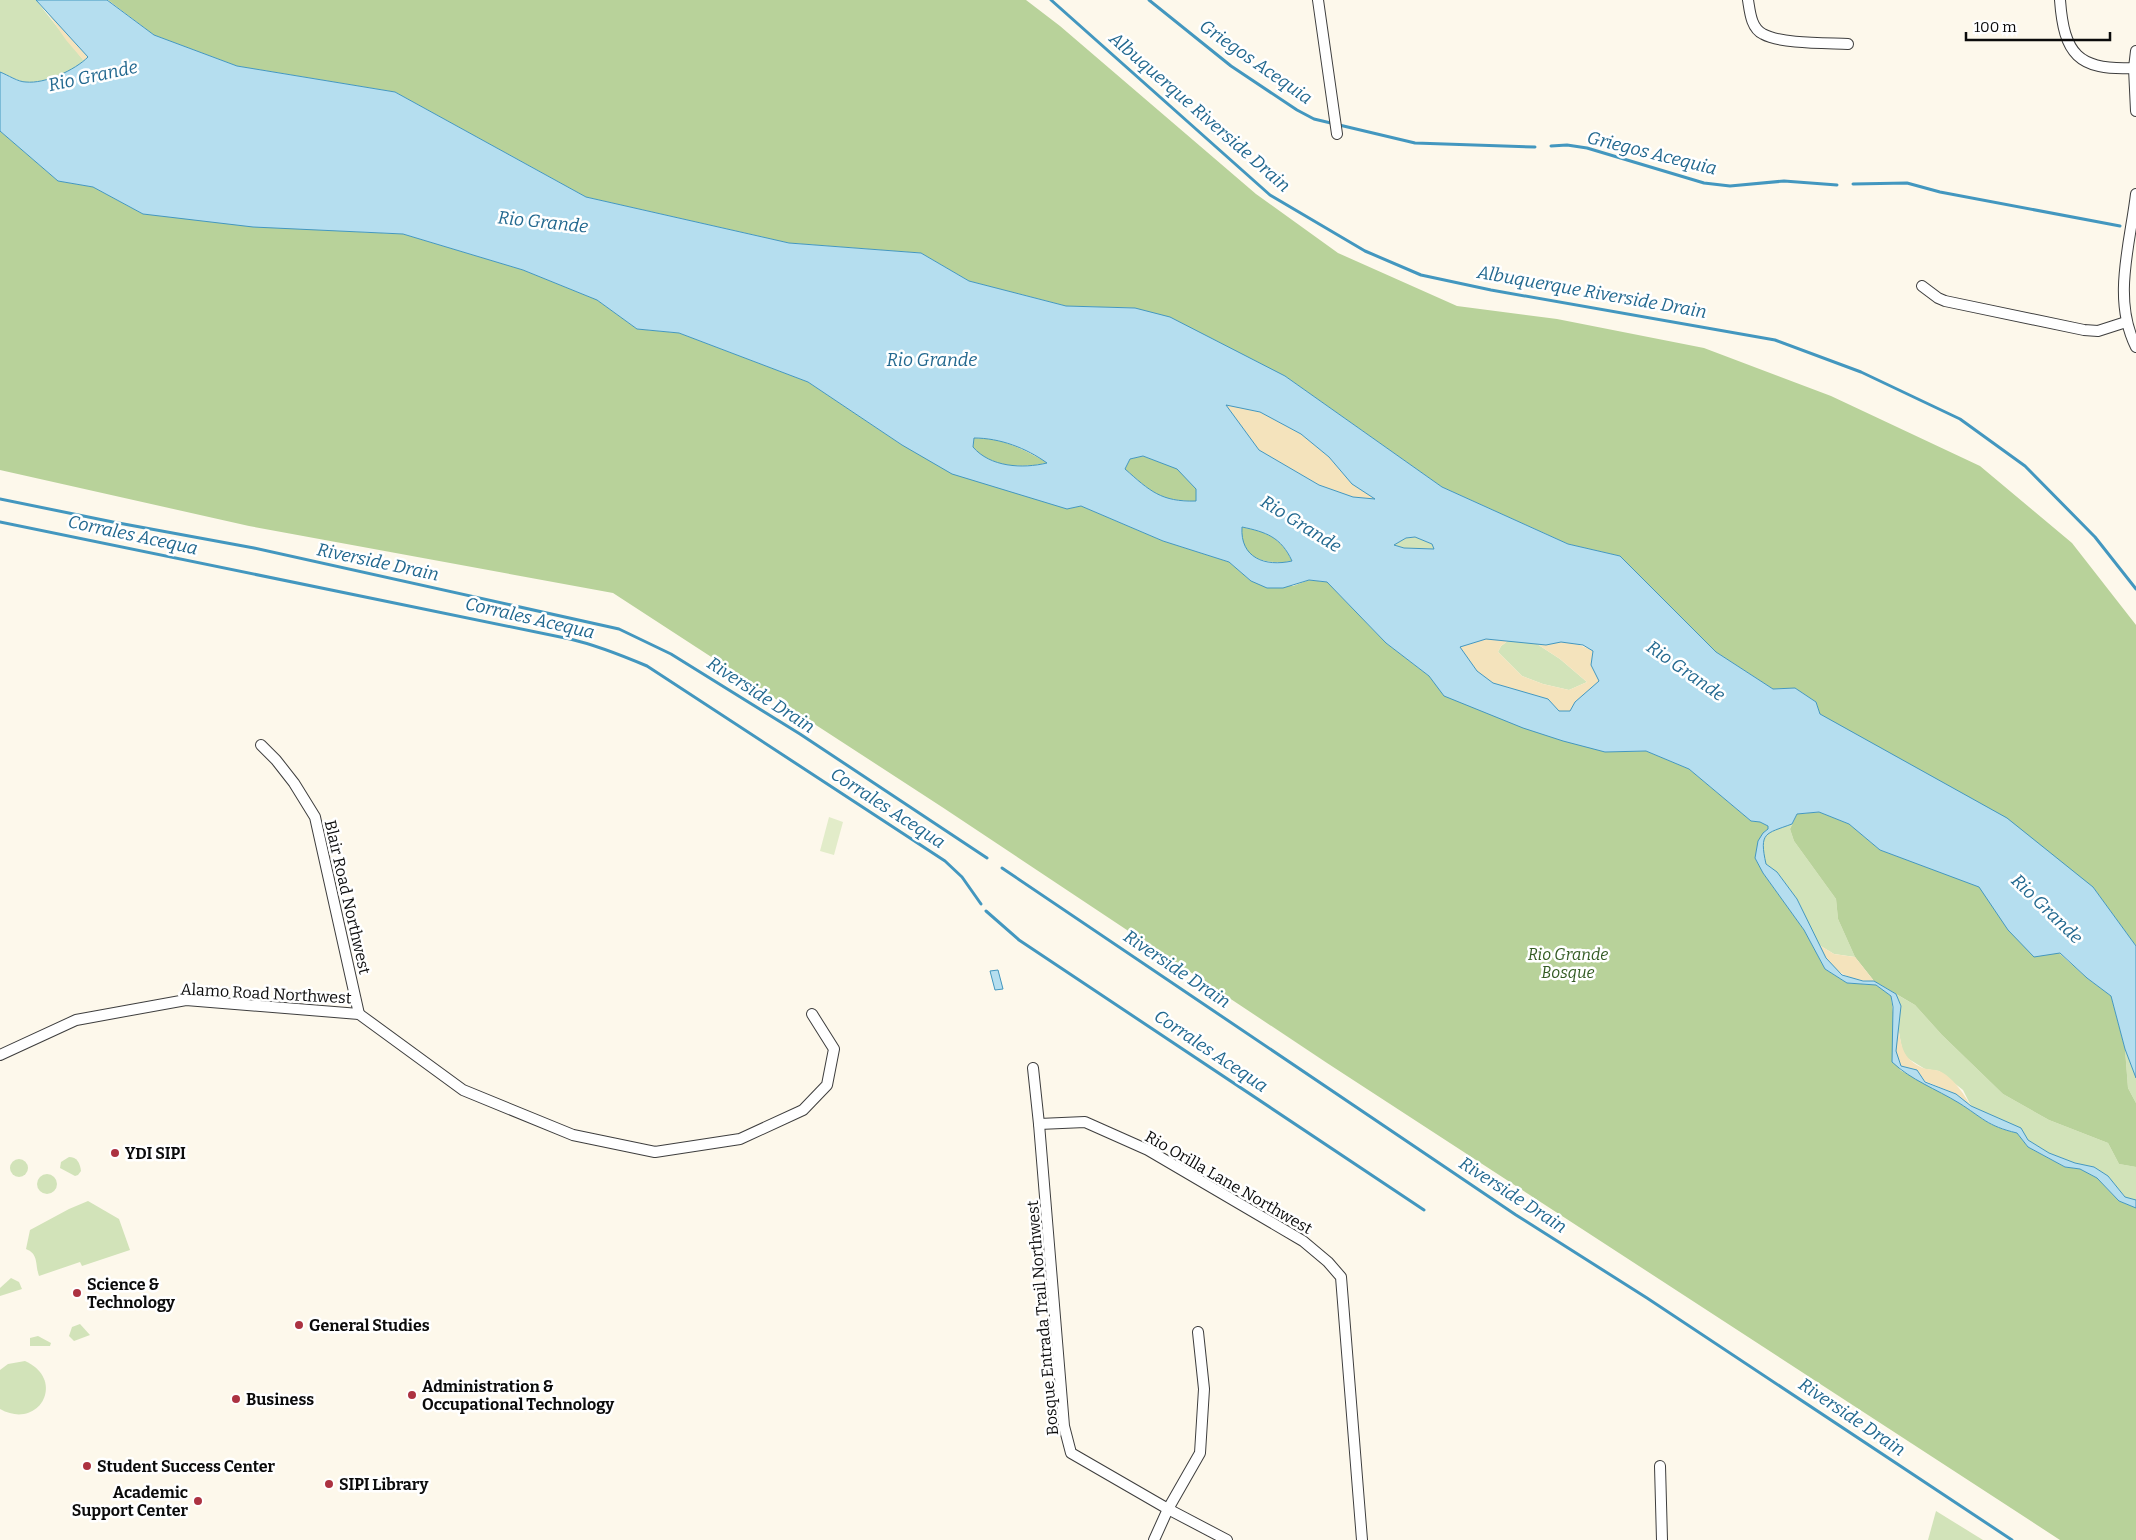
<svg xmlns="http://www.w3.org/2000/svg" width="2136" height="1540" font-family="Bitter,serif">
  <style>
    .green { fill: #d2e3b9 }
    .forest { fill: #b8d29a }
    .sand { fill: #f4e3bc }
    .pitch { fill: #e2ecc9 }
    .water { fill: #b5deef; stroke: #4397bf; fill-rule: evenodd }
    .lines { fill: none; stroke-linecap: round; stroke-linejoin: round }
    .stream { stroke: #4397bf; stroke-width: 3 }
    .minor-casing { stroke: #3e3e3e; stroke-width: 12 }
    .minor { stroke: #fff; stroke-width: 10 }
    .poi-dot { fill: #ac3241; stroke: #fff; stroke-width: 2 }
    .labels { text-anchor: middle; stroke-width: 5; stroke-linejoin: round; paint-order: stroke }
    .street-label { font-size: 16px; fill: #0b0b0b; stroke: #fff }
    .park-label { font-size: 16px; font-style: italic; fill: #335b23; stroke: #fff }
    .poi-label { font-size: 16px; font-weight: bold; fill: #0b0b0b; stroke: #fff; text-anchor: start }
    .water-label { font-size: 18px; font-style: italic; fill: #22688f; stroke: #fff }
  </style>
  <rect width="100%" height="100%" fill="#fdf8eb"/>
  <g class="green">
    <path d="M0,0h36l48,61c-11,10 -43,23 -58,21 -8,-1 -18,-7 -26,-10z"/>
    <polygon points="1415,537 1432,544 1434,549 1404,548 1394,545 1406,538"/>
    <polygon points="1509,640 1537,644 1560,659 1587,682 1569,690 1543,684 1522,676 1498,652 1501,646"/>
    <path d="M1792,824l-2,5 4,12 42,58 2,20 17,38 -21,-3 -15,-9 -22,-46 -20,-27 -11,-8c-7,-32 -1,-30 26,-40z"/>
    <polygon points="1896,994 1915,1005 1942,1035 2003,1094 2049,1120 2108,1143 2119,1164 2136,1167 2136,1200 2125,1197 2108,1176 2094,1167 2075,1163 2049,1153 2028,1140 2020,1128 1971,1106 1963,1090 1939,1071 1925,1069 1907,1058 1902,1049 1898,1027 1901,1006"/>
    <polygon points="2125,1049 2136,1078 2136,1103 2128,1088"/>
    <path d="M69,1157c8,0 11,6 12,14l-3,4 -3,1 -15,-8 1,-6z"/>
    <circle cx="19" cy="1168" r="9"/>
    <circle cx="47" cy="1184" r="10"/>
    <path d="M88,1201l31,18 11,31 -48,16 -2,-4 -41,14c-4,-11 0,-22 -13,-27l4,-19 39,-21z"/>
    <polygon points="11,1278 19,1282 22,1289 0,1296 0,1288"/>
    <polygon points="80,1324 90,1335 74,1341 69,1336 72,1327"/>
    <polygon points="38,1336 51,1343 50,1346 30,1346 30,1338"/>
    <path d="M25,1361c42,19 14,70 -25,48v-39l8,-6z"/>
    <polygon points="1936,1511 1983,1540 1928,1540"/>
  </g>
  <g class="forest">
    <polygon points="108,0 1026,0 1060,26 1256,194 1338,253 1457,306 1557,319 1704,348 1831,396 1980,466 2072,543 2136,625 2136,946 2093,887 1820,714 1816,702 1795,688 1773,689 1716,652 1620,556 1568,544 1442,487 1285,376 1135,308 1066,306 969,281 921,253 789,243 586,197 395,92 237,66 154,35"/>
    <path d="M0,131l58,50 35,6 50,27 216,18 44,2 120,36 74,30 40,29 42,4 129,49 94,63 165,64 14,-3 82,35 66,21 22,19 42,5 16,-6 18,2 59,61 43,33 16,20 160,56 41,-1 43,18 62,52 9,1 8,4v3l-5,4 -8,25 8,15 41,57 21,39 22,14 29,2 15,11 9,74c19,11 40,21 59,33 24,15 28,23 58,30l11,14 37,20 15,2 17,9 22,23 17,7v332h-76l-733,-477 -385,-256 -329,-214 -364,-67 -249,-56z"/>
    <path d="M974,438c29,0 49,11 74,25 -26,5 -57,5 -75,-16z"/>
    <path d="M1143,456l35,13 18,20v12c-37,0 -44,-9 -71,-32l5,-10z"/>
    <path d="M1242,527c25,5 38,10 50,34 -16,3 -43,2 -49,-18 -2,-5 -1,-11 -1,-16z"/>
    <polygon points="1819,812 1849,824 1880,850 1980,887 2008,930 2059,953 2087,978 2111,996 2125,1049 2128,1088 2136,1103 2136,1167 2119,1164 2108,1143 2049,1120 2003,1094 1942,1035 1915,1005 1874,981 1855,957 1838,919 1836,899 1794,841 1790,829 1797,814"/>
  </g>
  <g class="sand">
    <polygon points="44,8 88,57 84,61 66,40"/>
    <polygon points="1225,404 1260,412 1301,434 1329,457 1352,484 1377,500 1353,497 1319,485 1259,450"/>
    <path d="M1486,639l23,1 -8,6 -3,6 24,24 21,8 26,6 18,-8 -27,-23 -23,-15c9,1 16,-2 25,-2 11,0 22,4 31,9l-2,14 8,16 -24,21 -5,9h-11l-11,-12 -55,-16 -16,-12 -17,-24z"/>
    <path d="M1819,945l15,9 21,3 19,24c-28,0 -43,-11 -55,-36z"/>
    <path d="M1898,1027c4,20 4,32 25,41 5,2 11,1 16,3 13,5 25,23 32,35l-15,-12 -31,-13 -8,-11 -16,-4 -5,-15z"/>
  </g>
  <polygon class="pitch" points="829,817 843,822 834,855 820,851"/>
  <g class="water">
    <path d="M36,0h71l47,35 83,31 158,26 191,105 203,46 132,10 48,28 97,25 69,2 35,9 115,59 157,111 126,57 52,12 96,96 57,37 22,-1 21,14 4,12 187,104 86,69 43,59v132l-11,-29 -14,-53 -24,-18 -27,-25 -26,4 -26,-27 -29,-43 -99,-37 -31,-26 -30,-12 -22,2 -5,10c-27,10 -33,8 -26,40l11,8 20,27 29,59 16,17 21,6h11l22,13 5,12 -5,45 5,15 16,4 8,12 31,12 15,12 50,22 7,12 21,13 26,10 19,4 14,9 17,21 11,3v8l-17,-7 -22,-23 -17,-9 -15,-2 -37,-20 -11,-14c-30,-7 -34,-15 -58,-30 -23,-14 -48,-23 -67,-41l1,-55 -2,-11 -15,-11 -29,-2 -22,-14 -21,-39 -41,-57 -8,-15 3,-17 5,-8 5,-4v-3l-8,-4 -9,-1 -62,-52 -43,-18 -41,1 -42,-11 -40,-13 -79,-32 -15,-20 -43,-33 -59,-61 -18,-2 -26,8h-16l-16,-7 -22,-19 -66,-21 -82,-35 -14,3 -115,-35 -50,-29 -94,-63 -129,-49 -42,-4 -40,-29 -74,-30 -120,-36 -150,-7 -110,-13 -50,-27 -35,-6 -58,-50v-59c8,3 18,10 26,10 19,2 49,-12 62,-25zM1226,405l34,7 41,22 28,23 23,27 23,15 -22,-2 -34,-12 -60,-35zM974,438c26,0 52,10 73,25 -25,6 -57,4 -74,-16zM1143,456l34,13 19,20v12c-35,1 -46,-10 -71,-32l5,-10zM1242,527c24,5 39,10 50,34 -27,6 -52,-3 -50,-34zM1415,537l17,7 2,5 -30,-1 -10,-3 12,-7zM1486,639l60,6 15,-3 22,3 10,6 -2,14 8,16 -24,21 -5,9h-11l-11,-12 -55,-16 -16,-12 -17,-24z"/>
    <polygon points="998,970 1003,989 995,990 990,971"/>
  </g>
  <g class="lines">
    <g class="stream">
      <polyline points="1051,0 1270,195 1365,251 1421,275 1491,290 1775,340 1861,372 1960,419 2025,466 2095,537 2136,589"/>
      <polyline points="1149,0 1231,66 1297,110 1314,119 1415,143 1535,147"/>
      <polyline points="1551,146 1567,145 1587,148 1704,183 1730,186 1784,181 1837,185"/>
      <polyline points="1853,184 1907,183 1940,192 2120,226"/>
      <polyline points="0,499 113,522 254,548 619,629 671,654 800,734 987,858"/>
      <path d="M0,522l570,117c26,6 51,16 77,27l298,195 17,16 19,27"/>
      <polyline points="1002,868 1516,1215 1647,1298 2012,1540"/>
      <polyline points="986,911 1019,940 1424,1210"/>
    </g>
    <defs>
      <g id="minor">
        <polyline points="1318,0 1337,134"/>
        <path d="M1748,0c2,12 3,28 15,34 18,10 63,9 85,10"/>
        <path d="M2060,0c4,54 18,71 74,68"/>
        <polyline points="2136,51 2134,68 2136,111"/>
        <path d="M2136,194c-6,51 -24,105 0,153"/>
        <polyline points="1922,286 1938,298 1945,301 2084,330 2098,331 2126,322"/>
        <polyline points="261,745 276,760 294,783 315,817 359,1014"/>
        <polyline points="0,1055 76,1020 186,1000 359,1014 463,1090 573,1135 655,1152 740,1139 803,1110 827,1085 834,1049 812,1014"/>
        <polyline points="1033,1068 1039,1124 1064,1426 1071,1453 1168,1509 1227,1540"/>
        <polyline points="1039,1124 1085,1122 1148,1150 1303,1241 1328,1262 1341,1277 1362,1540"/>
        <polyline points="1660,1466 1662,1540"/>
        <polyline points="1154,1540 1168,1509 1200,1453 1204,1389 1198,1332"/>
      </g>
    </defs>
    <use href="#minor" class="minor-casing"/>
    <use href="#minor" class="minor"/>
  </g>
  <g class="poi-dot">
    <circle cx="115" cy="1153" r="5"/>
    <circle cx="77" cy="1293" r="5"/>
    <circle cx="299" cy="1325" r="5"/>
    <circle cx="412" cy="1395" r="5"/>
    <circle cx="236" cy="1399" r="5"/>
    <circle cx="87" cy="1466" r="5"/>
    <circle cx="329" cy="1484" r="5"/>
    <circle cx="198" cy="1501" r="5"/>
  </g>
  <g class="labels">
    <g class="street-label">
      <text transform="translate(348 897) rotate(77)" y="6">Blair Road Northwest</text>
      <text transform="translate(266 993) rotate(3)" y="6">Alamo Road Northwest</text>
      <text transform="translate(1229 1182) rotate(30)" y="6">Rio Orilla Lane Northwest</text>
      <text transform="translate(1042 1318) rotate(-95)" y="6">Bosque Entrada Trail Northwest</text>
    </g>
    <g class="park-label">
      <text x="1568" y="960">Rio Grande<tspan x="1568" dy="18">Bosque</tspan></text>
    </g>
    <g class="poi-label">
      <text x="125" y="1159">YDI SIPI</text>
      <text x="87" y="1290">Science &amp;<tspan x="87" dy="18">Technology</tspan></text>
      <text x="309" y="1331">General Studies</text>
      <text x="422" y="1392">Administration &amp;<tspan x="422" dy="18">Occupational Technology</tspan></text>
      <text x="246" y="1405">Business</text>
      <text x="97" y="1472">Student Success Center</text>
      <text x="339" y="1490">SIPI Library</text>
      <text x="188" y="1498" text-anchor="end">Academic<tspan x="188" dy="18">Support Center</tspan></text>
    </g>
    <g class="water-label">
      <text transform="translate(1256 62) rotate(35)" y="6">Griegos Acequia</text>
      <text transform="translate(93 76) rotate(-12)" y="6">Rio Grande</text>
      <text transform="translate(1200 112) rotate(41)" y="6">Albuquerque Riverside Drain</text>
      <text transform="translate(1652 153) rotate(14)" y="6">Griegos Acequia</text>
      <text transform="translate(543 222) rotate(6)" y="6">Rio Grande</text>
      <text transform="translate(1592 292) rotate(10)" y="6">Albuquerque Riverside Drain</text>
      <text x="932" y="366">Rio Grande</text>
      <text transform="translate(1301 524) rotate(32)" y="6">Rio Grande</text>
      <text transform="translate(133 535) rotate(12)" y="6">Corrales Acequa</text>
      <text transform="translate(378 562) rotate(12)" y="6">Riverside Drain</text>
      <text transform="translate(530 618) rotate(13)" y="6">Corrales Acequa</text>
      <text transform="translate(1686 671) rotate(35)" y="6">Rio Grande</text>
      <text transform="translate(761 695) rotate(33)" y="6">Riverside Drain</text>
      <text transform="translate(888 808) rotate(33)" y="6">Corrales Acequa</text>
      <text transform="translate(2047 909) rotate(44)" y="6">Rio Grande</text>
      <text transform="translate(1177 969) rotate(34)" y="6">Riverside Drain</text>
      <text transform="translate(1211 1051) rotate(34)" y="6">Corrales Acequa</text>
      <text transform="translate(1513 1195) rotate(33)" y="6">Riverside Drain</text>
      <text transform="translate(1852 1417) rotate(34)" y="6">Riverside Drain</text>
    </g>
  </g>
  <path d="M1966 32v8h144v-8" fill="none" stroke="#0b0b0b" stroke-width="2.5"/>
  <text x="1974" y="32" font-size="15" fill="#0b0b0b" stroke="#ffffff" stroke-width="4" paint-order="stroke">100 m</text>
</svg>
